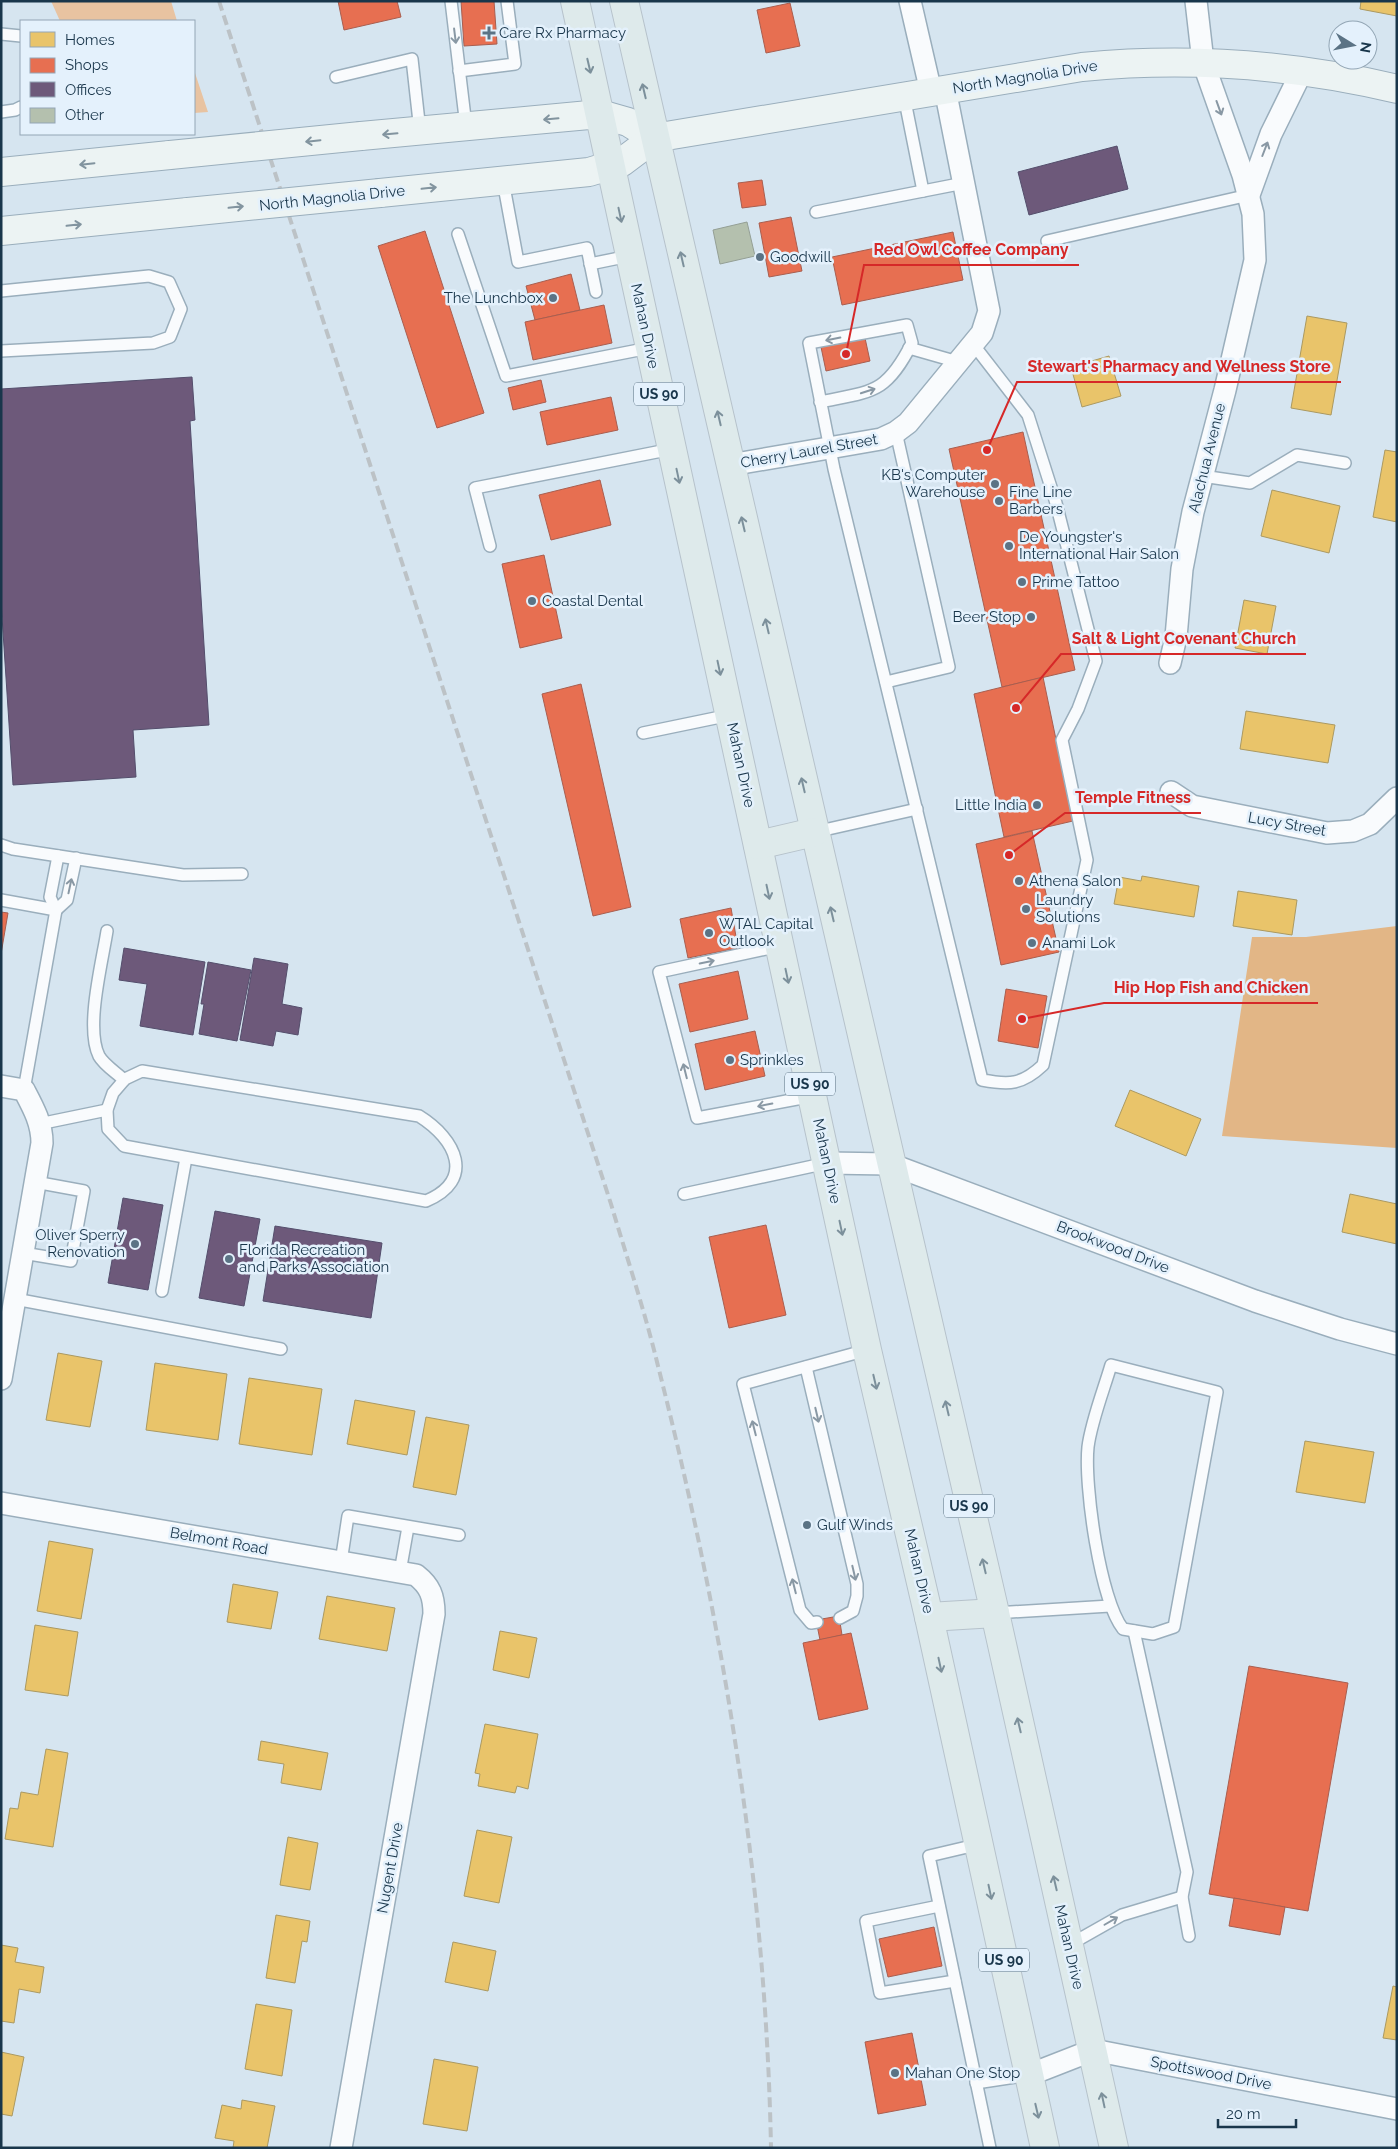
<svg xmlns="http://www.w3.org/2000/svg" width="1398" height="2149" font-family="Raleway,sans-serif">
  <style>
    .green { fill: #e8c3a1 }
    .forest { fill: #e2b686 }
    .homes { fill: #e9c46a; stroke: #ab9961 }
    .shops { fill: #e76f51; stroke: #a95e4f }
    .offices { fill: #6d597a; stroke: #544e6c }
    .building { fill: #b4c0ae; stroke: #949f95 }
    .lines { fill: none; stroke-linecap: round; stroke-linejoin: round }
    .lane-casing { stroke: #9aaebc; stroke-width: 14 }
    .street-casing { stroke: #9aaebc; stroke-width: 24 }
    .secondary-casing { stroke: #9aaebc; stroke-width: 30 }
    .primary-casing { stroke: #b6c2cb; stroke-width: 30 }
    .lane { stroke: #f9fbfd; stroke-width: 11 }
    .street { stroke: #f9fbfd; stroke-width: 21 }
    .secondary { stroke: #ecf3f3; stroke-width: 28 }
    .primary { stroke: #deeaeb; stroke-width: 28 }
    .rail { stroke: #bcc2c6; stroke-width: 4; stroke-dasharray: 10 5; stroke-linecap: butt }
    .secondary-bridge-casing { stroke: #9aaebc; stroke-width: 30; stroke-linecap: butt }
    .secondary-bridge { stroke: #ecf3f3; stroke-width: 28 }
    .oneway { stroke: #8998a4 }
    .oneway2 { stroke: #7c909b }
    .oneway3 { stroke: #82949f }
    .poi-dot { fill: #5b7385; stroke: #e4f1fc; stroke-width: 2 }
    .labels { text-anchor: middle; stroke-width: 5; stroke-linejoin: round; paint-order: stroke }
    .shield { fill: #e4f1fc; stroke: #566e80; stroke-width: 1 }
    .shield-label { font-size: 14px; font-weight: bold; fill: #19364b }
    .poi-label { font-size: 15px; fill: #19364b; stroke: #e4f1fc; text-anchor: start }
    .street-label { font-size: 15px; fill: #19364b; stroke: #e4f1fc }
    .leader { fill: none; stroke: #d62828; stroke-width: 2 }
    .callout-dot { fill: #d62828; stroke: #e4f1fc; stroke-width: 2 }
    .callout-label { font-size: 16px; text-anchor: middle; font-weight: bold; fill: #d62828; stroke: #e4f1fc; stroke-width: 5; stroke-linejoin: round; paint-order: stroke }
  </style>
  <rect width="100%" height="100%" fill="#d6e5f0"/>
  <g class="green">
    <polygon points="51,1 171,1 177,21 60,21"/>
    <polygon points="194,70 208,112 194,113"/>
  </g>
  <polygon class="forest" points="1397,926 1397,1148 1222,1136 1252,937 1306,937"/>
  <g class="homes">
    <polygon points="1361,1 1397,1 1397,16 1360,9"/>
    <polygon points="1307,316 1347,323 1331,415 1291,408"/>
    <polygon points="1109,356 1121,396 1082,407 1071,367"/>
    <polygon points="1385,450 1397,452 1397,522 1373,517"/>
    <polygon points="1272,490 1340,506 1329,553 1261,536"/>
    <polygon points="1244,600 1276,606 1267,654 1235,648"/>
    <polygon points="1246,711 1335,725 1328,763 1240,749"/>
    <polygon points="1142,876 1199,886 1194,917 1114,904 1119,877 1141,881"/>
    <polygon points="1238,891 1297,900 1292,935 1233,926"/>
    <polygon points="1130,1090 1201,1119 1186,1156 1115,1126"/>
    <polygon points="1350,1194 1397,1204 1397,1244 1342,1232"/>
    <polygon points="58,1353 102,1361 90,1427 46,1420"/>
    <polygon points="155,1363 227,1374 218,1440 146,1430"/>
    <polygon points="249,1378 322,1389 312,1455 239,1444"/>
    <polygon points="355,1400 415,1411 407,1455 347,1444"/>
    <polygon points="426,1417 469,1425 456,1495 413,1487"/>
    <polygon points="1305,1441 1374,1452 1365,1503 1296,1492"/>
    <polygon points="49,1541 93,1549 81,1619 37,1611"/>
    <polygon points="233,1584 278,1592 271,1629 227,1622"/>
    <polygon points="327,1596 395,1608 387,1651 319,1639"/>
    <polygon points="35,1625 78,1632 68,1696 25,1690"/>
    <polygon points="500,1631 537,1638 529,1678 493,1670"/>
    <polygon points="485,1724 538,1734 528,1789 517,1786 515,1793 478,1786 480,1774 475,1773"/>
    <polygon points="261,1741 328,1753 321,1790 281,1783 284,1764 258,1760"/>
    <polygon points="46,1749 68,1753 53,1847 5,1839 10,1808 18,1809 21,1792 38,1795"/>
    <polygon points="477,1830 512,1837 499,1903 464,1896"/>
    <polygon points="288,1837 318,1843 310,1890 280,1885"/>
    <polygon points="276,1915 310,1921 307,1942 302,1941 295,1983 266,1978"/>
    <polygon points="453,1942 496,1951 488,1991 445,1982"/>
    <polygon points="1,1945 18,1948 15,1962 44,1967 40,1993 19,1989 14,2023 1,2021"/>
    <polygon points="1393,1986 1397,1987 1397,2040 1383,2038"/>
    <polygon points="256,2004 292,2010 282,2076 245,2069"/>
    <polygon points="1,2052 24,2057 12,2116 1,2114"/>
    <polygon points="434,2059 478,2067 467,2131 423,2124"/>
    <polygon points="242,2100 275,2106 267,2148 233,2148 234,2141 215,2138 222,2105 241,2109"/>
  </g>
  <g class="shops">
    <polygon points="338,1 397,1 401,17 344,30"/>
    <polygon points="461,1 494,1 497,44 464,46"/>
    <polygon points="790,3 800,46 766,53 757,10"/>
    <polygon points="762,180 766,205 742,208 738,183"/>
    <polygon points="791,217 802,271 769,277 759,223"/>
    <polygon points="425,231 484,413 437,428 378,246"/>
    <polygon points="953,232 963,280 842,305 832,257"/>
    <polygon points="571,274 580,310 535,320 526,286"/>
    <polygon points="604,305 612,343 533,360 525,322"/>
    <polygon points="865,338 870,361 826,371 821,347"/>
    <polygon points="541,380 546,402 513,410 508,388"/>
    <polygon points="611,397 618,430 547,445 540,412"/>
    <polygon points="1023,432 1075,670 1002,687 949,449"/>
    <polygon points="600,480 611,525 551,540 539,495"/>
    <polygon points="544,555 562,638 520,648 502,564"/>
    <polygon points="1043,677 1073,821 1004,837 974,694"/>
    <polygon points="581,684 631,907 593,916 542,694"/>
    <polygon points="1032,831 1059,952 1001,965 976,844"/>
    <polygon points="731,908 738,948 688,958 680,919"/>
    <polygon points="1,912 8,913 1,954"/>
    <polygon points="738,971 748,1019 690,1032 679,984"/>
    <polygon points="1006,989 1047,996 1038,1048 998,1041"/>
    <polygon points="755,1031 765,1076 705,1090 695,1044"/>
    <polygon points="766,1225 786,1315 729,1328 709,1237"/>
    <polygon points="839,1616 842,1635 820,1640 816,1620"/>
    <polygon points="851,1633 868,1709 819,1720 803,1643"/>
    <polygon points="1249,1666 1348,1683 1308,1911 1209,1894"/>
    <polygon points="1234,1898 1285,1907 1280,1935 1229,1926"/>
    <polygon points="934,1927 942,1966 888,1977 879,1939"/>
    <polygon points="912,2033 926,2105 878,2114 865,2042"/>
  </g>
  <g class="offices">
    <polygon points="1117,146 1128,189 1029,215 1018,172"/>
    <polygon points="192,377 195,420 190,421 209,725 133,730 136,777 13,785 1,601 1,389"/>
    <polygon points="124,948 205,962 193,1035 140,1026 147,984 119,980"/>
    <polygon points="254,958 288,964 282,1004 302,1008 298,1035 276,1031 273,1046 240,1040"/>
    <polygon points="208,962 251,970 237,1041 199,1034 204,1004 201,1004"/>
    <polygon points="123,1198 163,1205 148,1290 108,1283"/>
    <polygon points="215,1211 260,1219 244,1306 199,1298"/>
    <polygon points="275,1226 382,1243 371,1318 263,1301"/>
  </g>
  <polygon class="building" points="747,222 755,256 720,264 713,230"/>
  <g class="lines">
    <defs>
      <g id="lane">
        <polyline points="451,1 466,126"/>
        <polyline points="1,34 21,36"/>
        <polyline points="459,71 515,64 507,1"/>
        <polyline points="336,77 412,59 420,131"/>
        <polyline points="904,96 923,191"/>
        <polyline points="1,112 15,110 21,107"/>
        <polyline points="503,181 518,262 587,248 596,292"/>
        <polyline points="816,212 964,183"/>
        <polyline points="458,234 506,376 649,348"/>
        <polyline points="1047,241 1249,195"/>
        <polyline points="590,264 629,256"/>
        <polyline points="1,291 149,276 169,282 181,309 170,337 153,343 1,351"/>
        <polyline points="909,348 958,362"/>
        <path d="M820,402c53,-11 66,-8 92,-59l-5,-18 -98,18 25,126 148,611c27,5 40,5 61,-15l44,-205 -25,-120 16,-31 18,-48 -40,-158 -28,-88 -55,-71"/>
        <polyline points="1202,476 1250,483 1297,455 1345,463"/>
        <polyline points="490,546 475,488 672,449"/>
        <polyline points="886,682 949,667 896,432"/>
        <polyline points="643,733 730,715"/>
        <polyline points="815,832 917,809"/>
        <polyline points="1,845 13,849 183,875 242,874"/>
        <polyline points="1,900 56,910"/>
        <polyline points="56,910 67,900 76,858"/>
        <path d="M107,931c-5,32 -22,97 -8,125 5,9 18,17 25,24"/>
        <polyline points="780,946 659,972 697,1118 813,1096"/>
        <path d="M142,1071l277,45c37,23 57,64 7,85l-302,-55 -16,-17 -1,-19 6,-17 12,-14z"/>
        <polyline points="24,1090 56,910 50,897 58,856"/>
        <polyline points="39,1124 107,1110"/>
        <polyline points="684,1194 827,1163"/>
        <polyline points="23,1253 71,1261 84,1191 35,1182"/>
        <polyline points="162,1291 186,1158"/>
        <polyline points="15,1299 281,1349"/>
        <path d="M1111,1365l106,27 -43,235 -21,7 -30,-5c-23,-29 -39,-144 -35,-182 3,-25 16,-58 23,-82z"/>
        <polyline points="806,1367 857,1584 857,1596 853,1611 840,1618"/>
        <polyline points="341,1562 348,1516 459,1535"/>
        <polyline points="400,1572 408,1527"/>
        <polyline points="995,1613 1110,1606"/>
        <polyline points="817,1622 811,1623 800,1610 743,1384 867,1350"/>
        <polyline points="1134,1631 1187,1872 1182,1897 1189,1936"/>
        <polyline points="980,1844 929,1856 990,2148"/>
        <polyline points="939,1906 866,1921 880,1993 955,1981"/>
        <polyline points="1069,1945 1122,1915 1182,1897"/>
        <polyline points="976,2083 1029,2075"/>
      </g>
      <g id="street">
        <polyline points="910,1 931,92"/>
        <polyline points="1249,195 1271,134 1302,71"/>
        <polyline points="730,465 881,439 896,432 908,423 982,333 989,311 945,89"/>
        <polyline points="1170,663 1176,637 1182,569 1193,512 1225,390 1255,260 1253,214 1243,175 1203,62 1196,1"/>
        <polyline points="1171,792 1192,806 1327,833 1353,831 1370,824 1397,798"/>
        <path d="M1,1086l23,4c9,17 18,33 18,53l-41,236"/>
        <polyline points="827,1163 890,1164 1255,1301 1340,1329 1397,1344"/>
        <path d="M1,1503l415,72c14,11 18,21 18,39l-93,534"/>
        <polyline points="1029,2075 1093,2050 1397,2109"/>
      </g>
      <g id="secondary">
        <polyline points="361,136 600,114 628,122 654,138"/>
        <polyline points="1,172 170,155"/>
        <path d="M380,193l209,-21 33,-10 32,-24 428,-71c106,-10 211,-3 315,22"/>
        <polyline points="1,231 188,212"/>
      </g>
      <g id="primary">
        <polyline points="575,1 867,1350 929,1617 1045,2148"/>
        <polyline points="624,1 995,1613 1114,2148"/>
        <polyline points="758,845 814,832"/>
        <polyline points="929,1617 995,1613"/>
      </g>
    </defs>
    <use href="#lane" class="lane-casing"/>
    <use href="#street" class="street-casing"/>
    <use href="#secondary" class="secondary-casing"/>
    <use href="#primary" class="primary-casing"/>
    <use href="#lane" class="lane"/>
    <use href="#street" class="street"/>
    <use href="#secondary" class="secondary"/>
    <use href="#primary" class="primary"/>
    <path class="rail" d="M219,1l392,1203c16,54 34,108 47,162 65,256 108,518 113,782"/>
    <defs>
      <g id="secondary-bridge">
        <polyline points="170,155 361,136"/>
        <polyline points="188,212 380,193"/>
      </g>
    </defs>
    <use href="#secondary-bridge" class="secondary-bridge-casing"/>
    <use href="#secondary-bridge" class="secondary-bridge"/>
  </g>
  <defs><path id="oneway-shaft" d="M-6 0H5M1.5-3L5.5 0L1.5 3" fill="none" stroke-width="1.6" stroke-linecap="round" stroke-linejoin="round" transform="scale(1.25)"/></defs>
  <g class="oneway">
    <use href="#oneway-shaft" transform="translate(455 36) rotate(83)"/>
    <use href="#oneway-shaft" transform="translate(1219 108) rotate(70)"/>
    <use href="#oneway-shaft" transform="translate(1265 149) rotate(-69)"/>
    <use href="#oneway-shaft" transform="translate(833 339) rotate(169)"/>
    <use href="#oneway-shaft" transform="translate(868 391) rotate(-18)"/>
    <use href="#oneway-shaft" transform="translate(70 886) rotate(-78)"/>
    <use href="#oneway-shaft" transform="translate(707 962) rotate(-12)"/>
    <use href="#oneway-shaft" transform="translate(685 1071) rotate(-104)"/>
    <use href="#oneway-shaft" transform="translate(765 1105) rotate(169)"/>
    <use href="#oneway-shaft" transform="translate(817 1415) rotate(77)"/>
    <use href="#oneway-shaft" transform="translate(754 1428) rotate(-104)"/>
    <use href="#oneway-shaft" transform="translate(854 1573) rotate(77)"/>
    <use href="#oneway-shaft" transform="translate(794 1586) rotate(-104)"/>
    <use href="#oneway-shaft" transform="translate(1111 1921) rotate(-30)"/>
  </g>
  <g class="oneway2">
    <use href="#oneway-shaft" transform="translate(589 66) rotate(77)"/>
    <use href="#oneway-shaft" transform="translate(644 91) rotate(-103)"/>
    <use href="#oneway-shaft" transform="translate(620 215) rotate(78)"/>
    <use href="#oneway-shaft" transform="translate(682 259) rotate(-103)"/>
    <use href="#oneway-shaft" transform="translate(719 418) rotate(-103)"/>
    <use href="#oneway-shaft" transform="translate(678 476) rotate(78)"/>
    <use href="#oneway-shaft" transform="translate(743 524) rotate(-103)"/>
    <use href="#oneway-shaft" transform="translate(767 626) rotate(-103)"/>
    <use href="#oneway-shaft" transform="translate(719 668) rotate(78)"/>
    <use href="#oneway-shaft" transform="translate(803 785) rotate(-103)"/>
    <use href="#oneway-shaft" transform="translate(768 892) rotate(78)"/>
    <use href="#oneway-shaft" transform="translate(832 914) rotate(-103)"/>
    <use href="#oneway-shaft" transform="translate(787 976) rotate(78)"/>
    <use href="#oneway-shaft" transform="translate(841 1228) rotate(78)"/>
    <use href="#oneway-shaft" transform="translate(875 1382) rotate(77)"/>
    <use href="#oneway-shaft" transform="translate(947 1408) rotate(-103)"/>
    <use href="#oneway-shaft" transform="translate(984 1566) rotate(-103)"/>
    <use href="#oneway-shaft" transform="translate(940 1665) rotate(78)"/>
    <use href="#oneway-shaft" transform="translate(1019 1725) rotate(-103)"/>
    <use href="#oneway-shaft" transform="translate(1055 1883) rotate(-103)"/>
    <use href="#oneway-shaft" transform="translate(990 1892) rotate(78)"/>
    <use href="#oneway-shaft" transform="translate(1103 2100) rotate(-102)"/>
    <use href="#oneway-shaft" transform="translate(1037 2111) rotate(77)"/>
  </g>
  <g class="oneway3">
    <use href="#oneway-shaft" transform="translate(551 119) rotate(175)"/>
    <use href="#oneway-shaft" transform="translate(390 134) rotate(175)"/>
    <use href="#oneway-shaft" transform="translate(313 141) rotate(174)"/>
    <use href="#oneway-shaft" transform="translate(87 164) rotate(174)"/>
    <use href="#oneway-shaft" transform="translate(429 188) rotate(-6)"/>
    <use href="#oneway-shaft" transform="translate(236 207) rotate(-6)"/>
    <use href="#oneway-shaft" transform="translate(74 225) rotate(-6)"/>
  </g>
  <g class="poi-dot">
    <path d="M486.5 25.5h5v5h5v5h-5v5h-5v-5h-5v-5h5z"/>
    <circle cx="760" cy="257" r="5"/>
    <circle cx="553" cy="298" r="5"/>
    <circle cx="995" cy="484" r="5"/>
    <circle cx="999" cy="501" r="5"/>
    <circle cx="1009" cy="546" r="5"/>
    <circle cx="1022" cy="582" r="5"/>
    <circle cx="532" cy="601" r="5"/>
    <circle cx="1031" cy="617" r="5"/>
    <circle cx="1037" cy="805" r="5"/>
    <circle cx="1019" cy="881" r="5"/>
    <circle cx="1026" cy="909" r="5"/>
    <circle cx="709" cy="933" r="5"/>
    <circle cx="1032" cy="943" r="5"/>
    <circle cx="730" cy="1060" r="5"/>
    <circle cx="135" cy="1244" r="5"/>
    <circle cx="229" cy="1259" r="5"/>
    <circle cx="807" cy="1525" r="5"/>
    <circle cx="895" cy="2073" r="5"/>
  </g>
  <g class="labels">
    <g class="shield">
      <rect x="634" y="382.5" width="50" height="23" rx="4"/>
      <rect x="785" y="1072.5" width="50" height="23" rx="4"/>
      <rect x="944" y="1494.5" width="50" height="23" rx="4"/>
      <rect x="979" y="1948.5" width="50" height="23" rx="4"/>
    </g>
    <g class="shield-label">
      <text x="659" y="399">US 90</text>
      <text x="810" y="1089">US 90</text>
      <text x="969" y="1511">US 90</text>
      <text x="1004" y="1965">US 90</text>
    </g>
    <g class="poi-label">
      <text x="499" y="38">Care Rx Pharmacy</text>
      <text x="770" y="262">Goodwill</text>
      <text x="543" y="303" text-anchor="end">The Lunchbox</text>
      <text x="985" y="480" text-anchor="end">KB's Computer<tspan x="985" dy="17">Warehouse</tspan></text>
      <text x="1009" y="497">Fine Line<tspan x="1009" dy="17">Barbers</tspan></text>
      <text x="1019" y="542">De Youngster's<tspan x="1019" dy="17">International Hair Salon</tspan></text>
      <text x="1032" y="587">Prime Tattoo</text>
      <text x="542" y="606">Coastal Dental</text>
      <text x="1021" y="622" text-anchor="end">Beer Stop</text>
      <text x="1027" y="810" text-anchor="end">Little India</text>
      <text x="1029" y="886">Athena Salon</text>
      <text x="1036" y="905">Laundry<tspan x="1036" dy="17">Solutions</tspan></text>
      <text x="719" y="929">WTAL Capital<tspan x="719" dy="17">Outlook</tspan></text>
      <text x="1042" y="948">Anami Lok</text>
      <text x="740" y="1065">Sprinkles</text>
      <text x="125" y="1240" text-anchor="end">Oliver Sperry<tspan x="125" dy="17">Renovation</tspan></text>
      <text x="239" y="1255">Florida Recreation<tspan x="239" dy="17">and Parks Association</tspan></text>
      <text x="817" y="1530">Gulf Winds</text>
      <text x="905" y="2078">Mahan One Stop</text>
    </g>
    <g class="street-label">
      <text transform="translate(1025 77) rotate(-9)" y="5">North Magnolia Drive</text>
      <text transform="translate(332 198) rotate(-6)" y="5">North Magnolia Drive</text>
      <text transform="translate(645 326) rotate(78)" y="5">Mahan Drive</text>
      <text transform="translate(809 451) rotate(-10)" y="5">Cherry Laurel Street</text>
      <text transform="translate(1207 458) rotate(-76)" y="5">Alachua Avenue</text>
      <text transform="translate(741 765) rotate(78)" y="5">Mahan Drive</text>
      <text transform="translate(1287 824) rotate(10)" y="5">Lucy Street</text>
      <text transform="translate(827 1161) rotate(78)" y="5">Mahan Drive</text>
      <text transform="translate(1113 1247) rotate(21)" y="5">Brookwood Drive</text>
      <text transform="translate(219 1541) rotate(10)" y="5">Belmont Road</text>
      <text transform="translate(919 1571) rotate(77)" y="5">Mahan Drive</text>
      <text transform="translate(390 1868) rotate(-80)" y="5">Nugent Drive</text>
      <text transform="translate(1069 1947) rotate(77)" y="5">Mahan Drive</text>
      <text transform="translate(1211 2073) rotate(11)" y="5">Spottswood Drive</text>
    </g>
  </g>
  <path class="leader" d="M846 354L864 265H1079M987 450L1017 382H1341M1016 708L1061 654H1306M1009 855L1065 813H1201M1022 1019L1104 1003H1318"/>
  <g class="callout-dot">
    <circle cx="846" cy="354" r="5"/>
    <circle cx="987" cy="450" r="5"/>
    <circle cx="1016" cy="708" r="5"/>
    <circle cx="1009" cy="855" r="5"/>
    <circle cx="1022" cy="1019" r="5"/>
  </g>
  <g class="callout-label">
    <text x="971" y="255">Red Owl Coffee Company</text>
    <text x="1179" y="372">Stewart's Pharmacy and Wellness Store</text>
    <text x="1184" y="644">Salt &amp; Light Covenant Church</text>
    <text x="1133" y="803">Temple Fitness</text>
    <text x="1211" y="993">Hip Hop Fish and Chicken</text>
  </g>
  <rect width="1398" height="2149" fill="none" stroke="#19364b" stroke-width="5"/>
  <rect x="20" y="20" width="175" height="115" fill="#e4f1fc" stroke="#93a6b5"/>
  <rect x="30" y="32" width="25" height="15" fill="#e9c46a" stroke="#93a6b5"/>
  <text x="65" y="45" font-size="15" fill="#19364b">Homes</text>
  <rect x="30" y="58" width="25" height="15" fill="#e76f51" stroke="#93a6b5"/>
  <text x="65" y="70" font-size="15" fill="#19364b">Shops</text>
  <rect x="30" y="82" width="25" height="15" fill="#6d597a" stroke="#93a6b5"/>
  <text x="65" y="95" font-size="15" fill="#19364b">Offices</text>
  <rect x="30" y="108" width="25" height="15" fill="#b4c0ae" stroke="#93a6b5"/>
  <text x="65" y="120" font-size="15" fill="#19364b">Other</text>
  <g transform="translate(1353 45) rotate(100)"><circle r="24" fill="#e4f1fc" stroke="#93a6b5"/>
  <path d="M0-4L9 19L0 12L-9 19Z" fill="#5b7385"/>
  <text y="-8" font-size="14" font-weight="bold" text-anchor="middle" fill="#19364b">N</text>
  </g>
  <path d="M1218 2119v8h78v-8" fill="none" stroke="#19364b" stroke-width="2.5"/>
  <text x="1226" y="2119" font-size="15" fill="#19364b" stroke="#e4f1fc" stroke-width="4" paint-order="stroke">20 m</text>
</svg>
